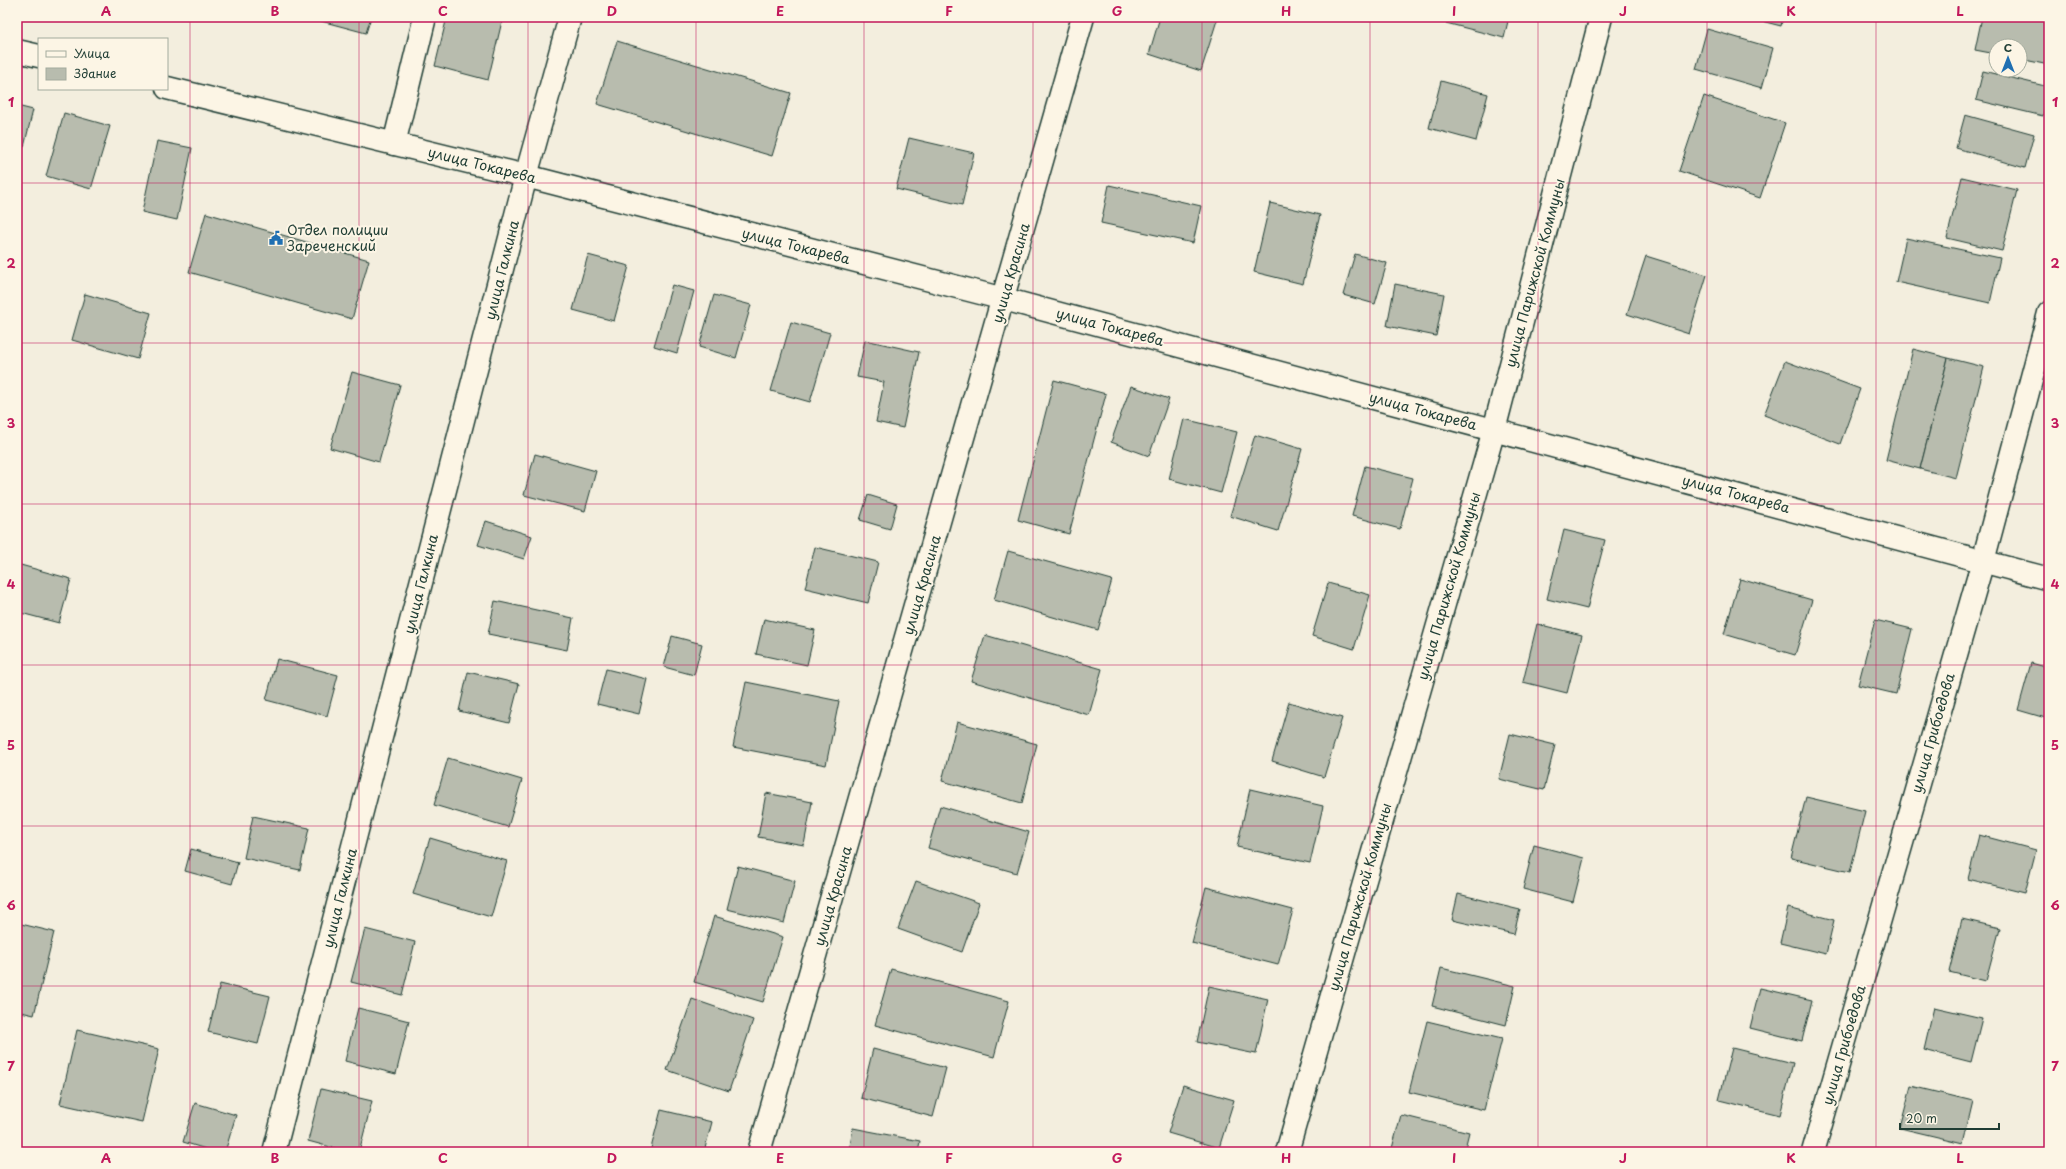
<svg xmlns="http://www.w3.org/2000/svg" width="2066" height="1169" font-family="'Playpen Sans',sans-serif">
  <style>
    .building { fill: #b8bcae; stroke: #1f3d34 }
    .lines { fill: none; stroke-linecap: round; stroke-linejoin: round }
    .minor-casing { stroke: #1f3d34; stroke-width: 25 }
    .minor { stroke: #fcf5e5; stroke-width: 22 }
    .grid { fill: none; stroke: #c2185b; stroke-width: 1; stroke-opacity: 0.55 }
    .labels { text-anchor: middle; stroke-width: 4; stroke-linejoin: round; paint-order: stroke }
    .street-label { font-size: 14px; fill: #1f3d34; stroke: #fcf5e5 }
    .poi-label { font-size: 14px; fill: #1f3d34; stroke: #fcf5e5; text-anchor: start }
    .neatline { fill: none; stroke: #c2185b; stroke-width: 1.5 }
    .grid-label { font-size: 13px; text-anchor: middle; font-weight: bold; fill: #c2185b }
  </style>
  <rect width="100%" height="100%" fill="#f3eede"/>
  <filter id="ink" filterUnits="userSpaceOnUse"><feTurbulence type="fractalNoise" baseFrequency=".025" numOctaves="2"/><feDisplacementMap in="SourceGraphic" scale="8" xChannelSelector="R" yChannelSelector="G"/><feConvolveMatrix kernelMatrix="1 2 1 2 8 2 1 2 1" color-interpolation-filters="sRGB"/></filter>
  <g filter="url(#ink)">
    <g class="building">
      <polygon points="306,17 371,17 366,33"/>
      <polygon points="447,17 503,17 488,80 435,66"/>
      <polygon points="1160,17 1218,17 1201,71 1149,54"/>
      <polygon points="1447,17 1509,17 1504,38 1446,23"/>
      <polygon points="1746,17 1783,17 1781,26"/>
      <polygon points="1982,17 2033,17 2049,20 2049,65 2020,59 2020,46 1996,46 1996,54 1975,50"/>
      <polygon points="1707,29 1773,48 1762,88 1696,69"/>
      <polygon points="617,41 791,93 772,156 597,104"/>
      <polygon points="1983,71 2049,87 2043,116 1976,100"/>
      <polygon points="1441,81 1488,94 1476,141 1429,128"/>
      <polygon points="1704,96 1785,123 1760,198 1679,171"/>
      <polygon points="17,106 33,110 24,147 17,146"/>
      <polygon points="64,113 110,126 91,189 46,176"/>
      <polygon points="1965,115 2034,134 2025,168 1956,148"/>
      <polygon points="909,138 974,153 962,205 896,189"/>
      <polygon points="157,141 192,148 177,220 142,212"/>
      <polygon points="1962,177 2017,190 2002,251 1947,238"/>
      <polygon points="1109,185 1201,206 1193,243 1101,223"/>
      <polygon points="1270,203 1320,215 1303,284 1254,272"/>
      <polygon points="206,213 369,260 352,319 189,272"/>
      <polygon points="1906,238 2000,258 1990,303 1896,282"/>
      <polygon points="1355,254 1387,263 1375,304 1343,295"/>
      <polygon points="588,255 629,266 614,321 573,310"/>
      <polygon points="1646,256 1707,275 1689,334 1627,314"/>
      <polygon points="1395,284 1444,294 1436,336 1387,326"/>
      <polygon points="672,285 694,291 677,353 654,346"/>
      <polygon points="85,294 151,313 138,359 72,340"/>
      <polygon points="714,295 751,305 736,358 699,347"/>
      <polygon points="791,322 830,333 810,402 771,391"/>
      <polygon points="865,340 919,352 903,428 876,422 884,382 857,377"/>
      <polygon points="1913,349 1948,358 1920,469 1886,460"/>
      <polygon points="1948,358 1984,367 1956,478 1920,469"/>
      <polygon points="1785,361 1860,389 1840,444 1764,415"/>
      <polygon points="352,372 400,385 379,462 330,448"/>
      <polygon points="1054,380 1106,394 1069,534 1018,520"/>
      <polygon points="1131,386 1169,399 1149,456 1111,442"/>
      <polygon points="1184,419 1237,432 1221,493 1169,479"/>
      <polygon points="1255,435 1302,449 1278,531 1230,516"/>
      <polygon points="535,454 596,471 585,511 524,495"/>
      <polygon points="1365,466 1413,478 1400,529 1352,516"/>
      <polygon points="868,495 897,504 890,529 860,520"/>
      <polygon points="486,521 532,536 524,559 478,545"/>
      <polygon points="1564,530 1605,540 1587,609 1547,599"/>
      <polygon points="815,547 878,562 868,603 805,588"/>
      <polygon points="1008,551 1112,580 1098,630 994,600"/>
      <polygon points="17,564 71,579 59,623 17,612"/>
      <polygon points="1740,579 1812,600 1795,655 1724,634"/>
      <polygon points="1328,583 1370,595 1354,649 1312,636"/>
      <polygon points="495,601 573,618 567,650 488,634"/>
      <polygon points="764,619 815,630 807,665 756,654"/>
      <polygon points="1875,620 1912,629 1896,694 1858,685"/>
      <polygon points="1537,624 1582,635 1567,693 1523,682"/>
      <polygon points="985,635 1102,669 1089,715 971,681"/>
      <polygon points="672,636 702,644 694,675 664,667"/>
      <polygon points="277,659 338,675 327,716 266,700"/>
      <polygon points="2031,663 2049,668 2049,719 2018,710"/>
      <polygon points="606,669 647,679 639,714 597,704"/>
      <polygon points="468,672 519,684 509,723 459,711"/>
      <polygon points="746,682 839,701 826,765 733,747"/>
      <polygon points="1289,702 1342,718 1324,777 1272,761"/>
      <polygon points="957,722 1037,744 1022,803 942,781"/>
      <polygon points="1510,734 1555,745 1544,790 1499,779"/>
      <polygon points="448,758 522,780 508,827 434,805"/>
      <polygon points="1250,789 1323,806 1310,863 1237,847"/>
      <polygon points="766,793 812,802 804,845 758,837"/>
      <polygon points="1806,797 1865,811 1850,872 1791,858"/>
      <polygon points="940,806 1029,832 1017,873 928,848"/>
      <polygon points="253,816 309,828 300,870 244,858"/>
      <polygon points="1979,835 2036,850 2025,893 1968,879"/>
      <polygon points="430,838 507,861 491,917 413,894"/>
      <polygon points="1534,845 1584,858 1573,902 1523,889"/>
      <polygon points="191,849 238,862 232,884 185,871"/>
      <polygon points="738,866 795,881 784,923 727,909"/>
      <polygon points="916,881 979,903 962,952 898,929"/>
      <polygon points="1206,887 1293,910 1278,965 1192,943"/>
      <polygon points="1458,894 1520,909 1514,934 1452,920"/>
      <polygon points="1788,908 1834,920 1826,954 1780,943"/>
      <polygon points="714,916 783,937 763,1002 694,982"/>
      <polygon points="1962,919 2000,928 1986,981 1949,972"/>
      <polygon points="17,923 54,932 34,1015 17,1011"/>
      <polygon points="365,929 415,942 402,995 351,982"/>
      <polygon points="1441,968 1515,986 1506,1025 1432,1006"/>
      <polygon points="891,969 1009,1001 994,1057 875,1025"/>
      <polygon points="220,984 270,996 258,1044 208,1032"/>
      <polygon points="1209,986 1268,999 1256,1054 1197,1042"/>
      <polygon points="1760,988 1812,1000 1802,1041 1750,1028"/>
      <polygon points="692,999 753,1020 729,1091 667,1070"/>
      <polygon points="1934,1007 1982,1018 1971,1062 1924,1050"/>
      <polygon points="358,1008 409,1021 396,1074 345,1061"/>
      <polygon points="1427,1021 1502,1039 1484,1110 1409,1092"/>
      <polygon points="77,1030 159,1049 142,1122 60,1104"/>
      <polygon points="1732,1048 1793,1063 1780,1115 1719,1100"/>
      <polygon points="873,1049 946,1068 933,1117 861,1098"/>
      <polygon points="1183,1085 1234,1100 1219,1148 1168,1133"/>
      <polygon points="1911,1086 1973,1101 1963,1143 1900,1128"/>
      <polygon points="321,1089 372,1101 359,1152 349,1152 308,1141"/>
      <polygon points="195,1103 236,1115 225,1152 216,1152 183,1142"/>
      <polygon points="661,1110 712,1122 704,1152 650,1152"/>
      <polygon points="1401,1115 1469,1132 1464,1152 1391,1152"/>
      <polygon points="853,1128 920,1141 918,1152 849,1152"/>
    </g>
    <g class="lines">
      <defs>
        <g id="minor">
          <polyline points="17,51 39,56"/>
          <polyline points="167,88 526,176 1004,299 2049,579"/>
          <polyline points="394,144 425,17"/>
          <polyline points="274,1152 526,176 570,17"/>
          <polyline points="759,1152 1083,17"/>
          <polyline points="1287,1152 1494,430 1601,17"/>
          <polyline points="1813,1152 1983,561 2049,313"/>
        </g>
      </defs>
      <use href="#minor" class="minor-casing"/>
      <use href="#minor" class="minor"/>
    </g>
  </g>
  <path class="grid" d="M190,17v1135M359,17v1135M528,17v1135M696,17v1135M864,17v1135M1033,17v1135M1202,17v1135M1370,17v1135M1538,17v1135M1707,17v1135M1876,17v1135M17,183h2032M17,343h2032M17,504h2032M17,665h2032M17,826h2032M17,986h2032"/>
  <defs>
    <symbol id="civic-bare" viewBox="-9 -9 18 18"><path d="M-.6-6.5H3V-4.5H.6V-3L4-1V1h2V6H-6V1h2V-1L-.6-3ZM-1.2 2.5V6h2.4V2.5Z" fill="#1f6fb2" stroke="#fcf5e5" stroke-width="2.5" paint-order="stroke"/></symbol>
  </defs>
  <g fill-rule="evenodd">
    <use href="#civic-bare" x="266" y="228" width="20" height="20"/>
  </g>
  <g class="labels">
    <g class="street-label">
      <text transform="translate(482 165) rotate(14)" y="5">улица Токарева</text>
      <text transform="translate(796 246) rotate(14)" y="5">улица Токарева</text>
      <text transform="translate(502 270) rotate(-76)" y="5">улица Галкина</text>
      <text transform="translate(1011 273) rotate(-74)" y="5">улица Красина</text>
      <text transform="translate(1535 273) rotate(-75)" y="5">улица Парижской Коммуны</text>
      <text transform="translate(1110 327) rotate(15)" y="5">улица Токарева</text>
      <text transform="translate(1423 411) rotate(15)" y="5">улица Токарева</text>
      <text transform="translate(1736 494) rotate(15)" y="5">улица Токарева</text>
      <text transform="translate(421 584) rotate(-76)" y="5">улица Галкина</text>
      <text transform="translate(922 585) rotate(-74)" y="5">улица Красина</text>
      <text transform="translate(1449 586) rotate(-74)" y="5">улица Парижской Коммуны</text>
      <text transform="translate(1933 733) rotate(-74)" y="5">улица Грибоедова</text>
      <text transform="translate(833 896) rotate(-74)" y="5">улица Красина</text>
      <text transform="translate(1360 897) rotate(-74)" y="5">улица Парижской Коммуны</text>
      <text transform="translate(340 898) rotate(-76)" y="5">улица Галкина</text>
      <text transform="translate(1844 1045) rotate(-74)" y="5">улица Грибоедова</text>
    </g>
    <g class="poi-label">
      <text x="287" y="235">Отдел полиции<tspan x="287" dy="16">Зареченский</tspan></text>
    </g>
  </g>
  <rect width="2066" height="1169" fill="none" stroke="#fcf5e5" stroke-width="44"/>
  <rect x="38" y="38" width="130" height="52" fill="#fcf5e5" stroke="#a4ab9e"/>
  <rect x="46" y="51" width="20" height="6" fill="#fcf5e5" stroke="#a4ab9e"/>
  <text x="74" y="58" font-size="12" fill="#1f3d34">Улица</text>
  <rect x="46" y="68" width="20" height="12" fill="#b8bcae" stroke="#a4ab9e"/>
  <text x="74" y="78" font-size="12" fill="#1f3d34">Здание</text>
  <g transform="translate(2008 58)"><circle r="19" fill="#fcf5e5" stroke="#a4ab9e"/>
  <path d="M0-3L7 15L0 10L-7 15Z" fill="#1f6fb2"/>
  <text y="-6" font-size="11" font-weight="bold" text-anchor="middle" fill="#1f3d34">С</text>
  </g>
  <path d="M1900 1123v6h99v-6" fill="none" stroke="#1f3d34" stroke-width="2"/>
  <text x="1906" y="1123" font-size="12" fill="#1f3d34" stroke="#fcf5e5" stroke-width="3" paint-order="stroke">20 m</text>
  <rect x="22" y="22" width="2022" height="1125" class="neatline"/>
  <g class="grid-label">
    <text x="106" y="16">A</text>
    <text x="275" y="16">B</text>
    <text x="443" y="16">C</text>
    <text x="612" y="16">D</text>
    <text x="780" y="16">E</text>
    <text x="949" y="16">F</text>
    <text x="1117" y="16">G</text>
    <text x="1286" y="16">H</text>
    <text x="1454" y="16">I</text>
    <text x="1623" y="16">J</text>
    <text x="1791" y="16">K</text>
    <text x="1960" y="16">L</text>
    <text x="11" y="107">1</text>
    <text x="2055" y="107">1</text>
    <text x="11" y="268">2</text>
    <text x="2055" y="268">2</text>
    <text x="11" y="428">3</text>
    <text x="2055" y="428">3</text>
    <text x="11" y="589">4</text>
    <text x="2055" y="589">4</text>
    <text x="11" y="750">5</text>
    <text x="2055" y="750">5</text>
    <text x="11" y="910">6</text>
    <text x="2055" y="910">6</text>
    <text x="11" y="1071">7</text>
    <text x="2055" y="1071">7</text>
    <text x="106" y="1163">A</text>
    <text x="275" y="1163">B</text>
    <text x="443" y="1163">C</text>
    <text x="612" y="1163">D</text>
    <text x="780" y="1163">E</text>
    <text x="949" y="1163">F</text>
    <text x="1117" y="1163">G</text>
    <text x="1286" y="1163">H</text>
    <text x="1454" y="1163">I</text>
    <text x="1623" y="1163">J</text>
    <text x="1791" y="1163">K</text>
    <text x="1960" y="1163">L</text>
  </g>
</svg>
